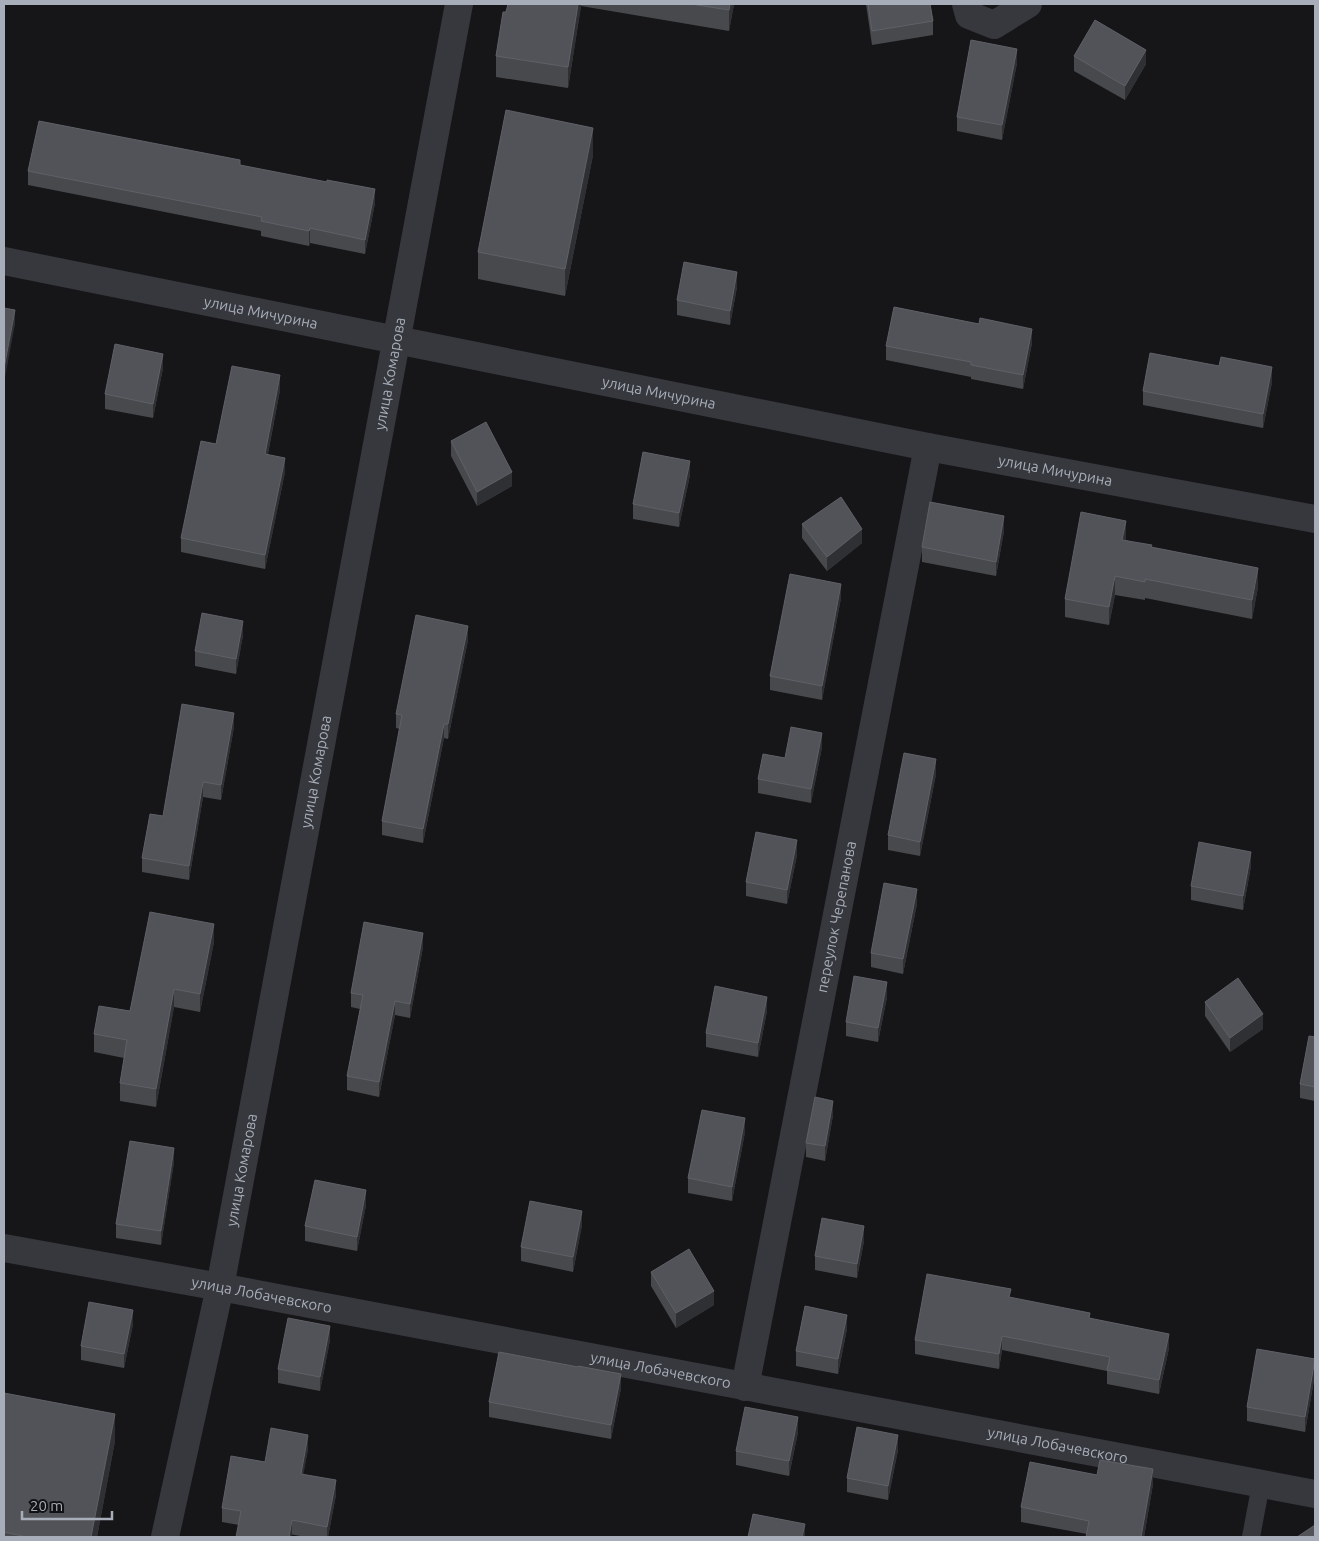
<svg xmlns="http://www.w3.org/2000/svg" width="1319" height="1541" font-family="Ubuntu,sans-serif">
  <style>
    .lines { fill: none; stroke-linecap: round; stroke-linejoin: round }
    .lane { stroke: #36383d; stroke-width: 18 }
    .street { stroke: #36383d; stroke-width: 28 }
    .wall { fill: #47494d }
    .shaded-wall { fill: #2f3033 }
    .building { fill: #525359; stroke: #5f6168 }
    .labels { text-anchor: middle; stroke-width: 4.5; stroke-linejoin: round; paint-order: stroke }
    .street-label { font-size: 15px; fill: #a7adb9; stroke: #111113 }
  </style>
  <rect width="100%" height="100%" fill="#161618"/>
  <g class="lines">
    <polyline class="lane" points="1251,1537 1261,1484"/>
    <g class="street">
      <polyline points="966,4 969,15 994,25 1028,4"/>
      <path id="s1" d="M4,261l924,186 387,72"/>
      <path id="s2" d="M4,1248l216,39 1095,207"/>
      <path id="s3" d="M745,1387l183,-940"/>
      <path id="s4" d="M165,1537l55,-250 239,-1283"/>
    </g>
  </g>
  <g class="wall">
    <polygon points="508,4 734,4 729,31 581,6 568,88 496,77 496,56"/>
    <polygon points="866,4 930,4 933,21 933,35 872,45"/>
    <polygon points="1074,56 1146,64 1125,100 1074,71"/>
    <polygon points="1017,63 1002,140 957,131 957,117"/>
    <polygon points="593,155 565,296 478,279 478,252"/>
    <polygon points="240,165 375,203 365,254 310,243 309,246 261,236 261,231 28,185 28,171"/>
    <polygon points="737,287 730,325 677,315 677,300"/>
    <polygon points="979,324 1032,343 1023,389 971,379 971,377 886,360 886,346"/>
    <polygon points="163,368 153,418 105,409 105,394"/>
    <polygon points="1272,382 1263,428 1143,405 1143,391"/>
    <polygon points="280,390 268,454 285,472 265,569 181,552 181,538 216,444"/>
    <polygon points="451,441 512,486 477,506 451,456"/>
    <polygon points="690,475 679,527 633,519 633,504"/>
    <polygon points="802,524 862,543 827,571 802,538"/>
    <polygon points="1004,531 996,576 922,562 922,547"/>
    <polygon points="1126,540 1152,548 1258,587 1252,619 1145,598 1145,600 1115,595 1109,625 1065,617 1065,599"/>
    <polygon points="841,598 822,700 770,690 770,676"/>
    <polygon points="243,635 236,674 195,666 195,651"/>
    <polygon points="468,640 448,739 444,738 423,843 382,835 382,821 400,729 396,728 396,714"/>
    <polygon points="234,727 221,800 203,797 189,880 142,872 142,858"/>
    <polygon points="822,747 811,803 758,793 758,779 785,758"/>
    <polygon points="936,774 920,856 888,850 888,835"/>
    <polygon points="797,855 787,904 746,896 746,882"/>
    <polygon points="1251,866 1243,910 1191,900 1191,886"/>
    <polygon points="917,904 903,974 871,967 871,953"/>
    <polygon points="214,942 200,1012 174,1007 156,1107 120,1101 120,1083 124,1058 94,1052 94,1034 130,1011"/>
    <polygon points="423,947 410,1018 395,1015 379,1097 347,1090 347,1076 360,1009 351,1007 351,993"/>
    <polygon points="887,997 878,1042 846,1036 846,1022"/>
    <polygon points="1205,1002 1263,1029 1230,1052 1205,1016"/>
    <polygon points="767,1011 758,1057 706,1047 706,1033"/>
    <polygon points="1315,1037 1315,1101 1300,1098 1300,1084"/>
    <polygon points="833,1115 825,1161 806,1157 806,1143"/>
    <polygon points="745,1132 732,1201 688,1193 688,1178"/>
    <polygon points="174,1162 161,1245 116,1238 116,1224"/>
    <polygon points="366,1205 357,1251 305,1241 305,1226"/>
    <polygon points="582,1225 573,1272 521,1261 521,1247"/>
    <polygon points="864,1241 857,1278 815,1270 815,1256"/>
    <polygon points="651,1272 714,1305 676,1328 651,1286"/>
    <polygon points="1011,1298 1090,1318 1169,1348 1159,1394 1107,1384 1107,1371 1002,1350 999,1369 915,1354 915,1340"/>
    <polygon points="133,1324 124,1368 81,1360 81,1346"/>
    <polygon points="847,1329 838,1374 796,1366 796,1351"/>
    <polygon points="330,1340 320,1391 278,1383 278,1369"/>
    <polygon points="1315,1374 1305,1432 1247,1421 1247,1407"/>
    <polygon points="621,1388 611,1439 489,1417 489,1402"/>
    <polygon points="4,1393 115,1441 97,1537 4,1537"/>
    <polygon points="798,1432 789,1476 736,1465 736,1451"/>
    <polygon points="308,1449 303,1474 336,1495 328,1537 306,1537 222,1522 222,1508 265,1462"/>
    <polygon points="898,1450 888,1500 847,1492 847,1478"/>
    <polygon points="1097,1475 1153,1484 1144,1537 1086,1537 1087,1534 1021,1522 1021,1507"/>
  </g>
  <g class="shaded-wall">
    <polygon points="578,4 581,4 581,6 568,88 568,67"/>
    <polygon points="730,4 734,4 729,31 729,10"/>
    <polygon points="1017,49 1017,63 1002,140 1002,125"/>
    <polygon points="1146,50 1146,64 1125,100 1125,86"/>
    <polygon points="593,128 593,155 565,296 565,269"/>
    <polygon points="375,189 375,203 365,254 365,240"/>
    <polygon points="310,228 310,243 309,246 309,231"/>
    <polygon points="737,272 737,287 730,325 730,311"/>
    <polygon points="15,310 15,324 4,383 4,368"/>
    <polygon points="1032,329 1032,343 1023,389 1023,375"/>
    <polygon points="163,354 163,368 153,418 153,404"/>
    <polygon points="1272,367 1272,382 1263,428 1263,414"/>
    <polygon points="280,375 280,390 265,468 265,454"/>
    <polygon points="285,458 285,472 265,569 265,555"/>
    <polygon points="690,461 690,475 679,527 679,513"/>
    <polygon points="512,472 512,486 477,506 477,492"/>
    <polygon points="1004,516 1004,531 996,576 996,562"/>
    <polygon points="1126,521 1126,539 1122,559 1122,540"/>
    <polygon points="862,529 862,543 827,571 827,557"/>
    <polygon points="1258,568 1258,587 1252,619 1252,600"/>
    <polygon points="1115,576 1115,595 1109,625 1109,607"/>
    <polygon points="841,584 841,598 822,700 822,686"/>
    <polygon points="243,621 243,635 236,674 236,659"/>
    <polygon points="468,626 468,640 448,739 448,724"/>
    <polygon points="234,713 234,727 221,800 221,785"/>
    <polygon points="444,724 444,738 423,843 423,829"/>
    <polygon points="822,733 822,747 811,803 811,789"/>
    <polygon points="936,759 936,774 920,856 920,842"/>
    <polygon points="203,782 203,797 189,880 189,866"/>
    <polygon points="797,840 797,855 787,904 787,890"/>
    <polygon points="1251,852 1251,866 1243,910 1243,896"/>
    <polygon points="917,889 917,904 903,974 903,959"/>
    <polygon points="214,924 214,942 200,1012 200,994"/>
    <polygon points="423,933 423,947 410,1018 410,1004"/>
    <polygon points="887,982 887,997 878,1042 878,1028"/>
    <polygon points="174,989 174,1007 156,1107 156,1089"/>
    <polygon points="767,997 767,1011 758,1057 758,1043"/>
    <polygon points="395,1001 395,1015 379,1097 379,1082"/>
    <polygon points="1263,1014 1263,1029 1230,1052 1230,1038"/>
    <polygon points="833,1101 833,1115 825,1161 825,1146"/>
    <polygon points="745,1118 745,1132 732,1201 732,1187"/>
    <polygon points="174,1148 174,1162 161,1245 161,1231"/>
    <polygon points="366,1190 366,1205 357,1251 357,1237"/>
    <polygon points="582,1211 582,1225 573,1272 573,1257"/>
    <polygon points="864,1226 864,1241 857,1278 857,1264"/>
    <polygon points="714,1291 714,1305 676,1328 676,1313"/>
    <polygon points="133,1310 133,1324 124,1368 124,1354"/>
    <polygon points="847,1315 847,1329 838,1374 838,1359"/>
    <polygon points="330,1326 330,1340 320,1391 320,1377"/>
    <polygon points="1169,1334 1169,1348 1159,1394 1159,1380"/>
    <polygon points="1002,1336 1002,1350 999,1369 999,1354"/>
    <polygon points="1315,1359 1315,1374 1305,1432 1305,1417"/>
    <polygon points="621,1374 621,1388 611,1439 611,1425"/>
    <polygon points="115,1414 115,1441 97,1537 91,1537"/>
    <polygon points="798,1417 798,1432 789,1476 789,1461"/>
    <polygon points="308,1435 308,1449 301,1488 301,1474"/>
    <polygon points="898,1435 898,1450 888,1500 888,1486"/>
    <polygon points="1153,1469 1153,1484 1144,1537 1141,1537"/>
    <polygon points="336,1480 336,1495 328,1537 327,1537 327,1527"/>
    <polygon points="292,1520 292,1535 291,1537 289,1537"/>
    <polygon points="805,1524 805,1537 802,1537"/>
  </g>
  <g class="building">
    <polygon points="508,4 578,4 568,67 496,56 503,12 506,12"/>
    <polygon points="691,4 730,4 729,10"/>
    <polygon points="868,4 930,4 933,21 872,31"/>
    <polygon points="1095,20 1146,50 1125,86 1074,56"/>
    <polygon points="971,40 1017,49 1002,125 957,117"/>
    <polygon points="506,110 593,128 565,269 478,252"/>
    <polygon points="39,121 240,160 240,165 327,182 327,180 375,189 365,240 310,228 309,231 261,221 262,217 28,171"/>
    <polygon points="684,262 737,272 730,311 677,300"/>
    <polygon points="894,307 979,324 980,318 1032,329 1023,375 971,365 971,362 886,346"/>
    <polygon points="4,308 15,310 4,368"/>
    <polygon points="115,344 163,354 153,404 105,394"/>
    <polygon points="1150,353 1219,366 1221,357 1272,367 1263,414 1143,391"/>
    <polygon points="232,366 280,375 265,454 285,458 265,555 181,538 201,441 216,444"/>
    <polygon points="486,422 512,472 477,492 451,441"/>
    <polygon points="643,452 690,461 679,513 633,504"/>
    <polygon points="841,497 862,529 827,557 802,524"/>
    <polygon points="930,502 1004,516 996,562 922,547"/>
    <polygon points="1081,512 1126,521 1122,540 1152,545 1151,547 1258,568 1252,600 1145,579 1145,582 1115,576 1109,607 1065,599"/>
    <polygon points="790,574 841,584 822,686 770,676"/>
    <polygon points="202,613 243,621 236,659 195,651"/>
    <polygon points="416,615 468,626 448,724 444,724 423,829 382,821 402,715 396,714"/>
    <polygon points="182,704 234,713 221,785 203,782 189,866 142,858 150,814 163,816"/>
    <polygon points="791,727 822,733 811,789 758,779 763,754 785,758"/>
    <polygon points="904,753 936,759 920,842 888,835"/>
    <polygon points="756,832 797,840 787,890 746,882"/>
    <polygon points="1199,842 1251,852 1243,896 1191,886"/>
    <polygon points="884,883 917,889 903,959 871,953"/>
    <polygon points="150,912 214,924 200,994 174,989 156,1089 120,1083 127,1040 94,1034 99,1006 130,1011"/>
    <polygon points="364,922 423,933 410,1004 395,1001 379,1082 347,1076 363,995 351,993"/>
    <polygon points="854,976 887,982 878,1028 846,1022"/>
    <polygon points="1238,978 1263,1014 1230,1038 1205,1002"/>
    <polygon points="715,986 767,997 758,1043 706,1033"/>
    <polygon points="1309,1036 1315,1037 1315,1087 1300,1084"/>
    <polygon points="815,1097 833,1101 825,1146 806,1143"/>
    <polygon points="702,1110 745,1118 732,1187 688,1178"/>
    <polygon points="130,1141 174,1148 161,1231 116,1224"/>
    <polygon points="315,1180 366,1190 357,1237 305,1226"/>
    <polygon points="530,1201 582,1211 573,1257 521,1247"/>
    <polygon points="822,1218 864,1226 857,1264 815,1256"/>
    <polygon points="689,1249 714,1291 676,1313 651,1272"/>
    <polygon points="927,1274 1011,1289 1009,1297 1090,1313 1089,1318 1169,1334 1159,1380 1107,1370 1110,1357 1002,1336 999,1354 915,1340"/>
    <polygon points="89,1302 133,1310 124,1354 81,1346"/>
    <polygon points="805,1306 847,1315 838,1359 796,1351"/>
    <polygon points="288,1318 330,1326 320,1377 278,1369"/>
    <polygon points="1257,1349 1315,1359 1305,1417 1247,1407"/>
    <polygon points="499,1352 578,1367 578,1366 621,1374 611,1425 489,1402"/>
    <polygon points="4,1393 115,1414 91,1537 23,1537 23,1536 4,1532"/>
    <polygon points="745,1407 798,1417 789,1461 736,1451"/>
    <polygon points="857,1427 898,1435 888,1486 847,1478"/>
    <polygon points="271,1428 308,1435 301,1474 336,1480 327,1527 292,1520 289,1537 236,1537 241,1511 222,1508 231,1456 265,1462"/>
    <polygon points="1100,1460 1153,1469 1141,1537 1086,1537 1089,1521 1021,1507 1030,1462 1097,1475"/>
    <polygon points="753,1514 805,1524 802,1537 748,1537"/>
    <polygon points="1315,1525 1315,1537 1297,1537"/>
  </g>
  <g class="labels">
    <g class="street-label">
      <text dy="5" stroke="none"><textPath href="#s1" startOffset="262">улица Мичурина</textPath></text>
      <text dy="5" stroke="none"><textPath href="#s4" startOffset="1185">улица Комарова</textPath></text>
      <text dy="5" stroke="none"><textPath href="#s1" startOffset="668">улица Мичурина</textPath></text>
      <text dy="5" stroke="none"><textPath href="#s1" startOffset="1072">улица Мичурина</textPath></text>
      <text dy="5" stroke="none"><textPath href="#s4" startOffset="780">улица Комарова</textPath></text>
      <text dy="5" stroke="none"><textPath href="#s3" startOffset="479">переулок Черепанова</textPath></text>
      <text dy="5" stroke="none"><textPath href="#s4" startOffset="375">улица Комарова</textPath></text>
      <text dy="5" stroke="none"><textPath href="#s2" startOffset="262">улица Лобачевского</textPath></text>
      <text dy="5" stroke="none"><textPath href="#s2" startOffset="668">улица Лобачевского</textPath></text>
      <text dy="5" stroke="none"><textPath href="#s2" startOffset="1072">улица Лобачевского</textPath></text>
    </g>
  </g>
  <rect width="1319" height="1541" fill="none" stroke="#a7adb9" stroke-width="10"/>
  <path d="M22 1511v8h90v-8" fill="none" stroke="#a7adb9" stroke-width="2.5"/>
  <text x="30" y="1511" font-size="15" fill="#a7adb9" stroke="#111113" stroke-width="4" paint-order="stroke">20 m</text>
</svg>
